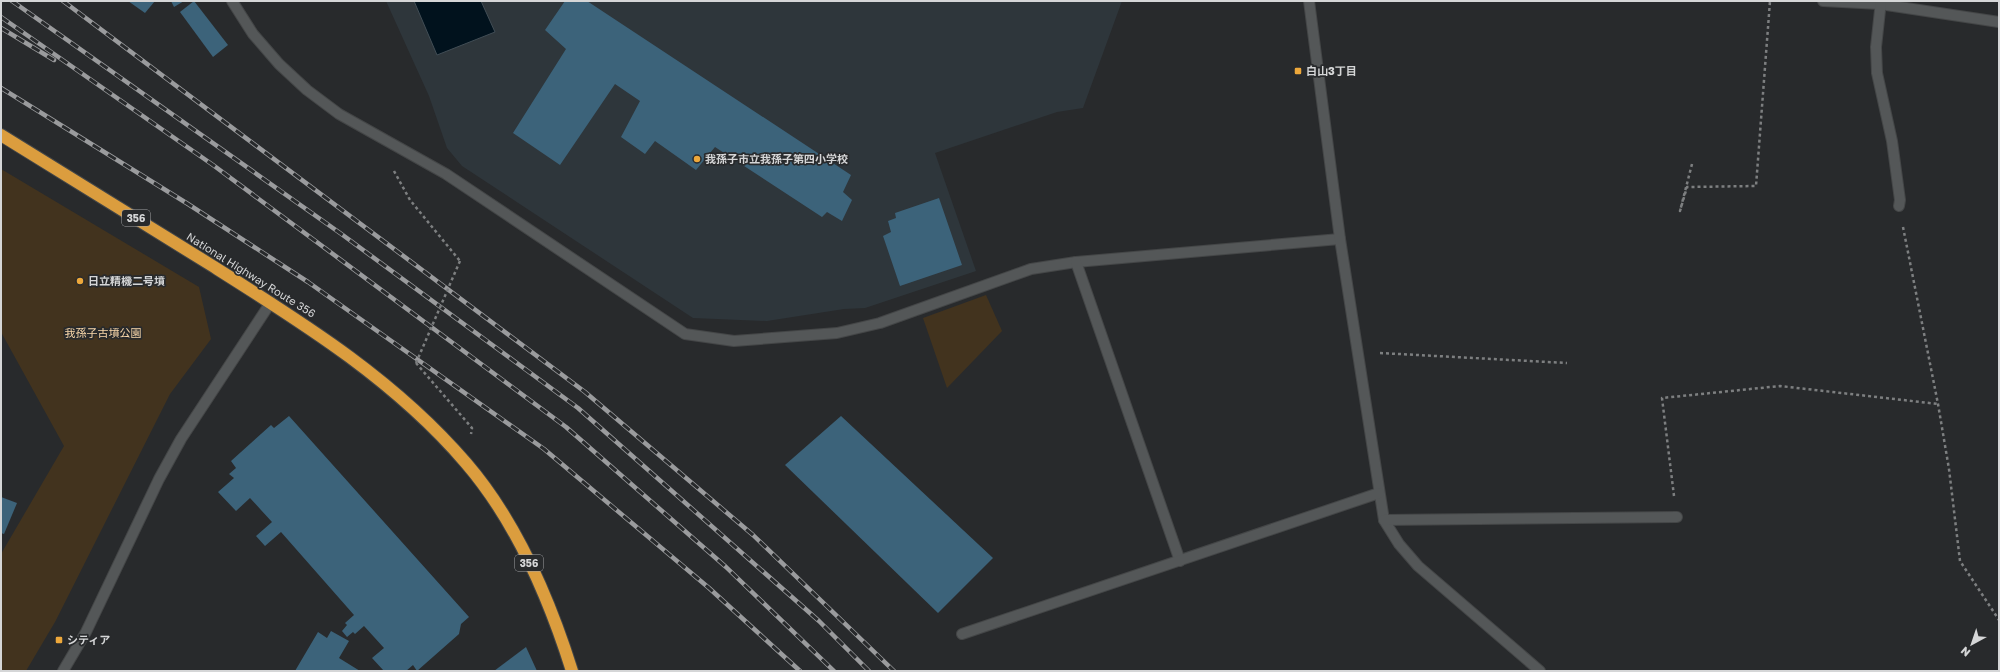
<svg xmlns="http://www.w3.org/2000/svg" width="2000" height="672" font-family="'Golos Text','Noto Sans JP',sans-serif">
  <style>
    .built { fill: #2e363b }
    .green { fill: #42331e }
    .water { fill: #01121d; stroke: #414d55 }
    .building { fill: #3c637a }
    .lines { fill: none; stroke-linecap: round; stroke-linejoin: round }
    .minor-casing { stroke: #444647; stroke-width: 12 }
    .highway-casing { stroke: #444647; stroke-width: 14 }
    .path { stroke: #7d7f80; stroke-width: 2.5; stroke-dasharray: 3 3; stroke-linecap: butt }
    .minor { stroke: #545758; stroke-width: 10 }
    .highway { stroke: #db9d3e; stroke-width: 12 }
    .rail-casing { stroke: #9a9b9d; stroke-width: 4.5 }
    .rail { stroke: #282a2c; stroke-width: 3; stroke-dasharray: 9; stroke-linecap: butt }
    .path-bridge { stroke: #7d7f80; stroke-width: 2.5; stroke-dasharray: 3 3; stroke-linecap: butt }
    .poi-dot { fill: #eda83b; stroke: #282a2c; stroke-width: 1.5 }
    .labels { text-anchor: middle; stroke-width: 3.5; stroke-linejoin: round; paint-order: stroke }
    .shield { fill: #282a2c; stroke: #a1a2a4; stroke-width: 1 }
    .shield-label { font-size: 10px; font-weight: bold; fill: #d5d6d7 }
    .poi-label { font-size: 11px; font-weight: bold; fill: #d5d6d7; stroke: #282a2c; text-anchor: start }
    .street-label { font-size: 11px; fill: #d5d6d7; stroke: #282a2c }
    .park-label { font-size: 11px; fill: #f9d7a9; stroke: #282a2c }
  </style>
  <rect width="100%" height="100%" fill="#282a2c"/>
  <polygon class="built" points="386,1 1122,1 1083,108 1057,112 935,153 976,271 865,308 844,309 767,321 693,318 462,166 447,148 429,96"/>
  <g class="green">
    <polygon points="1,169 199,287 211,339 170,394 55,622 26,671 1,671 1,554 64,446 1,332"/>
    <polygon points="986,295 1002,331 947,388 923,318"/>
  </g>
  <polygon class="water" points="414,1 481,1 495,32 437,55"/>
  <g class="building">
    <polygon points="128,1 155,1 145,13"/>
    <polygon points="171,1 184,1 174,7"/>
    <polygon points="194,1 228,45 213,57 180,12"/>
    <polygon points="565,1 587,1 851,175 843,192 852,200 842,221 827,212 822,217 715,147 696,170 655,141 645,154 621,137 640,101 615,84 560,165 513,133 566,49 545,30"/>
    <polygon points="939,198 962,265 900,286 883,236 891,232 888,221 896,218 895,213"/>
    <polygon points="289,416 469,617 461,624 459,634 417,671 413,665 406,671 384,671 372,658 384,648 364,626 355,634 353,632 347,637 342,631 347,625 345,623 354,615 281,532 265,546 256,536 272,522 250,498 236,511 218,492 234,478 229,474 236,468 231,461 271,425 274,428"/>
    <polygon points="841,416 993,558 938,613 785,465"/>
    <polygon points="1,497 17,503 4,534 1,533"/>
    <polygon points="331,631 349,641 339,658 360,671 295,671 318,632 327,638"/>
    <polygon points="526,647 537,671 494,671"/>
  </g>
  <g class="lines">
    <defs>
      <g id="minor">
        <polyline points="232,1 253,34 279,64 307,90 339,114 446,174 685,334 734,341 837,333 880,323 1031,269 1076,262 1340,239"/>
        <polyline points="1309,1 1340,239 1384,520 1399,544 1418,566 1540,671"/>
        <polyline points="1823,1 1880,4 1999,22"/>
        <polyline points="1881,1 1876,47 1877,73 1892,141 1900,200 1899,206"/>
        <polyline points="1076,262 1180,561"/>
        <polyline points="1384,520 1677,517"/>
        <polyline points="962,634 1379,493"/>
        <polyline points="63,671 86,632 159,479 181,439 271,302"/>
      </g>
      <path id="highway" d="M1,135c70,43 140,87 210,130 92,58 184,115 255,198 50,58 83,135 106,208"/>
    </defs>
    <use href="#minor" class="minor-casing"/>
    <use href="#highway" class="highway-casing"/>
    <g class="path">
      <polyline points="1692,164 1680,211 1687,187 1756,186 1770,1"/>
      <polyline points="394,171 410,200 460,261"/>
      <polyline points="1903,227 1938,404 1949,469 1960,561 1999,620"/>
      <polyline points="1380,353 1567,363"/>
      <polyline points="416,363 472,428 471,434"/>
      <polyline points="1674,496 1662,398 1780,386 1938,404"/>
    </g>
    <use href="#minor" class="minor"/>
    <use href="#highway" class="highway"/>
    <defs>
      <g id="rail">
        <polyline points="12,1 340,233 578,408 819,621 869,671"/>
        <polyline points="63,1 585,392 753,535 894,671"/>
        <polyline points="1,17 213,165 566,427 726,567 834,671"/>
        <polyline points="1,28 54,60"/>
        <polyline points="1,88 188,204 308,282 544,449 709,588 800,671"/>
      </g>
    </defs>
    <use href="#rail" class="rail-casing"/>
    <use href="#rail" class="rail"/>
    <polyline class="path-bridge" points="416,363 460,261"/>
  </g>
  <g class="poi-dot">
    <rect x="1294" y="67" width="8" height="8" rx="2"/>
    <circle cx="697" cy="159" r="4"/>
    <circle cx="80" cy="281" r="4"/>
    <rect x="55" y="636" width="8" height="8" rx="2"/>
  </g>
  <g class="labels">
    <g class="shield">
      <rect x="122" y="210" width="28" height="16" rx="3"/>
      <rect x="515" y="555" width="28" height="16" rx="3"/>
    </g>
    <g class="shield-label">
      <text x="136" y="222">356</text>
      <text x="529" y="567">356</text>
    </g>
    <g class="poi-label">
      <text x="1306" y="75">白山3丁目</text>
      <text x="705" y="163">我孫子市立我孫子第四小学校</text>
      <text x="88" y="285">日立精機二号墳</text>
      <text x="67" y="644">シティア</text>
    </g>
    <g class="street-label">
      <text transform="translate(251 275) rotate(32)" y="4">National Highway Route 356</text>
    </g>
    <g class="park-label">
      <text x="103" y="337">我孫子古墳公園</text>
    </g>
  </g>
  <rect width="2000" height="672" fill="none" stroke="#d5d6d7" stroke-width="4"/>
  <g transform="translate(1972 644) rotate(220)" stroke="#282a2c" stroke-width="3" paint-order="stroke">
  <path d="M0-3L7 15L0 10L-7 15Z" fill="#d5d6d7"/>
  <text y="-6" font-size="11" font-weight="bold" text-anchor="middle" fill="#d5d6d7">N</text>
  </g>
</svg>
